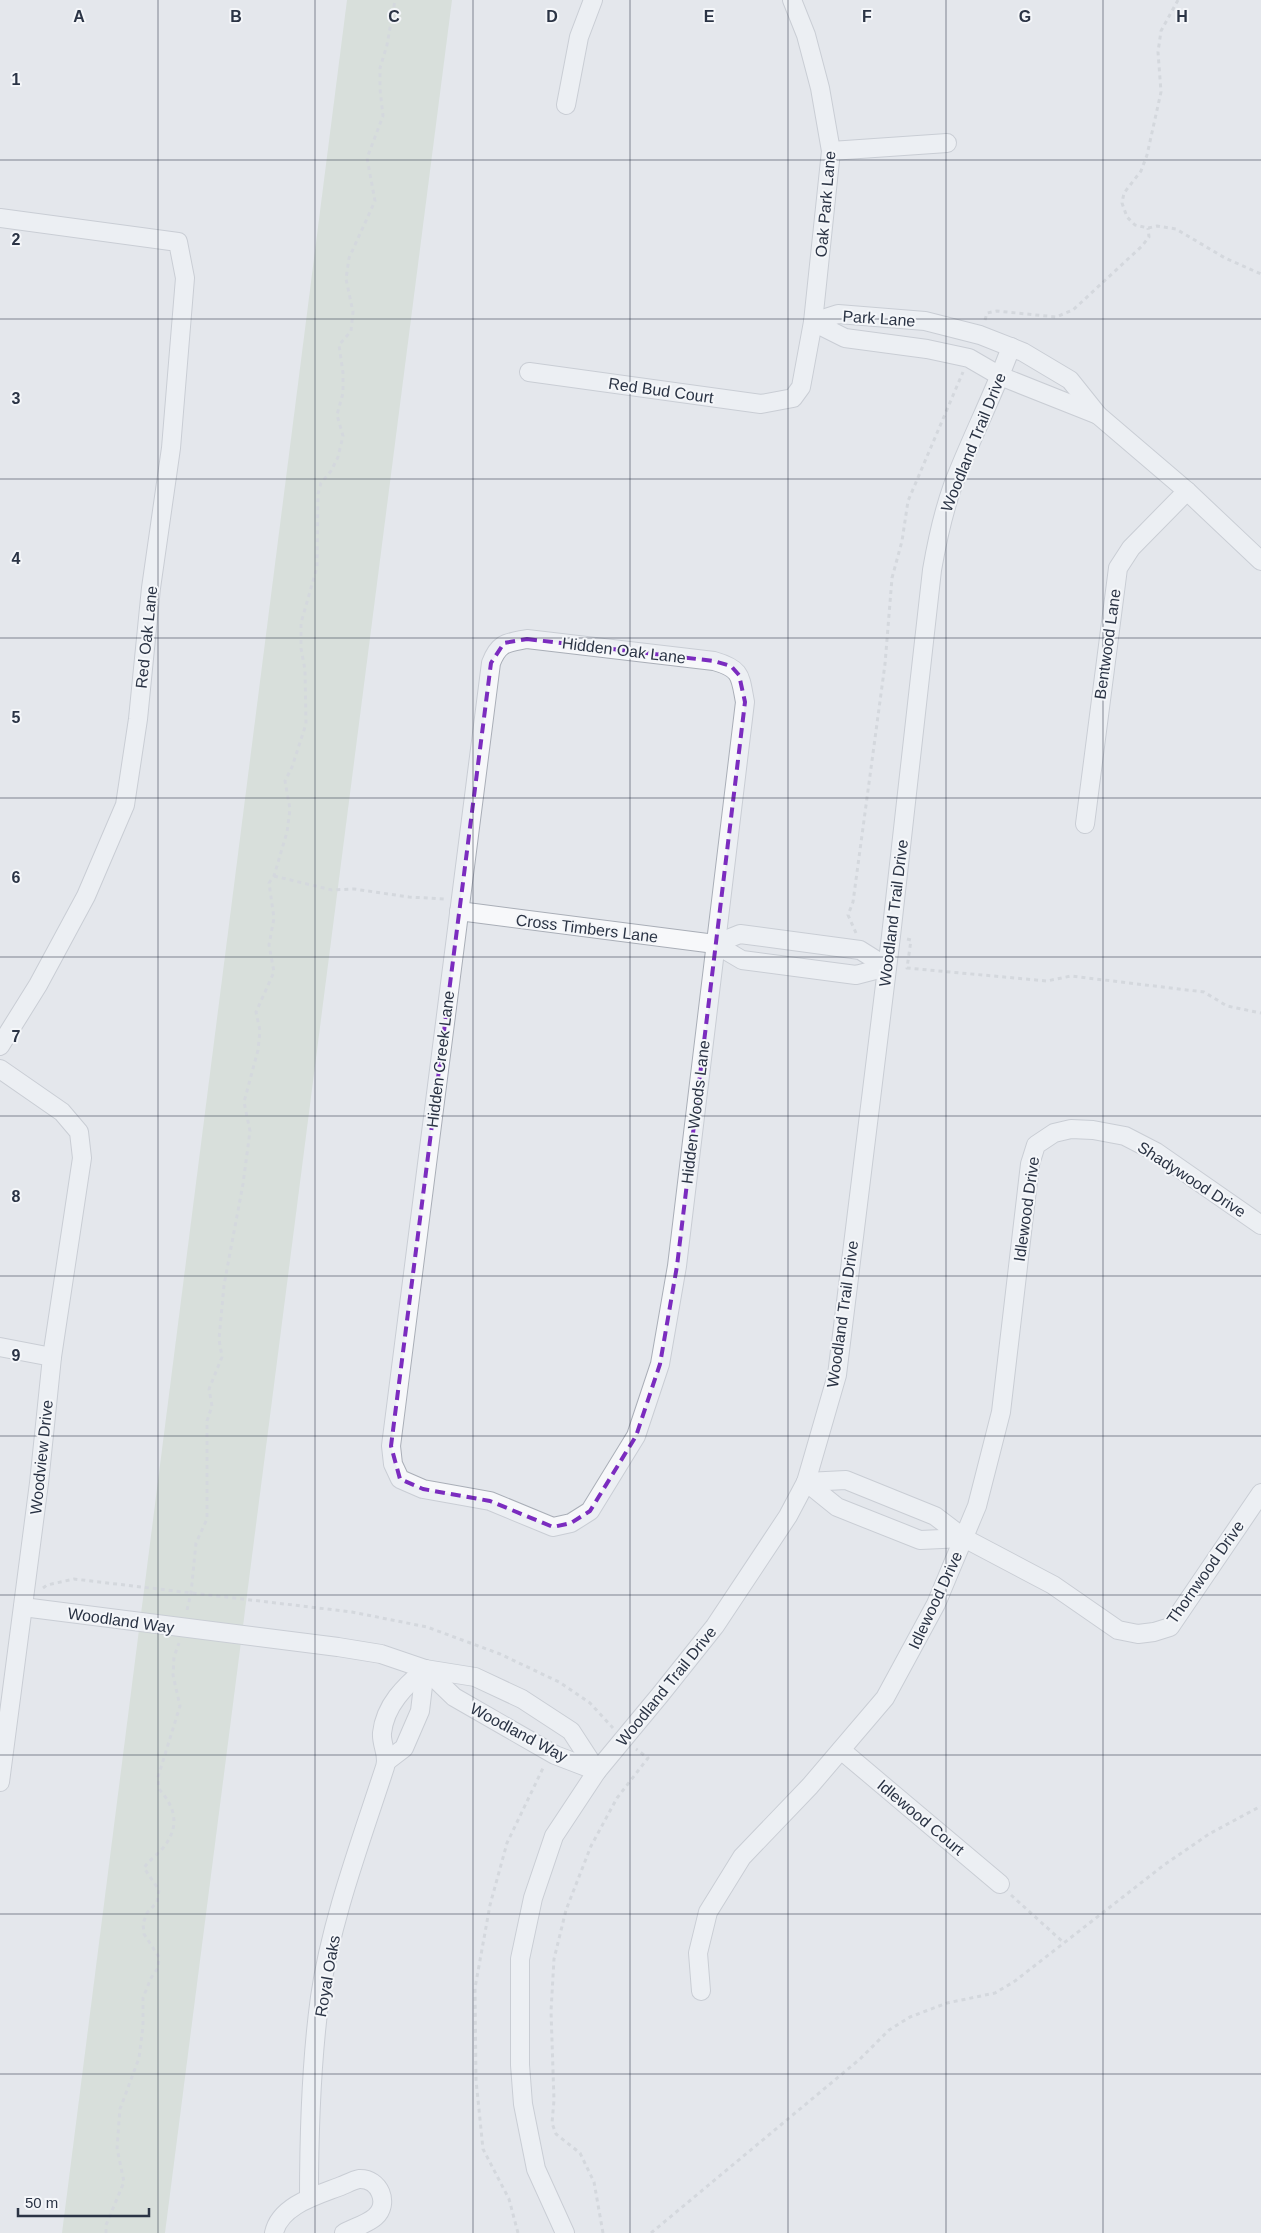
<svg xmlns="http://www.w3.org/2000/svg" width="1261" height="2233" font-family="Helvetica,sans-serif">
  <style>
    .green { fill: #c9d6c5 }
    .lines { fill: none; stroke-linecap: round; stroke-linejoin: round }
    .minor-casing { stroke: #a9aeb7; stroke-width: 20 }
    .path { stroke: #c2c5cb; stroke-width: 3; stroke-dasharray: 4 4; stroke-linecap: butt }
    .minor { stroke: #f7f8fa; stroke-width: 18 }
    .marked { fill: none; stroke: #7b2cbf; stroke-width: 4; stroke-dasharray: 10 6; stroke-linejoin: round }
    .grid { fill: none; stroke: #2b3445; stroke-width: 1; stroke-opacity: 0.55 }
    .labels { text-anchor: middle; stroke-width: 4; stroke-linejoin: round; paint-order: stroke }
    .street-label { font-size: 16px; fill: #2b3445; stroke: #f4f6f9 }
    .grid-label { font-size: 16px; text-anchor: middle; font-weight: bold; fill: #2b3445; stroke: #f4f6f9; stroke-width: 4; stroke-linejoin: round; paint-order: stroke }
  </style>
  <rect width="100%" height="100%" fill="#e4e7ec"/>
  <polygon class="green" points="347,0 452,0 165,2233 62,2233"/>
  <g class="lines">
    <defs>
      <g id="minor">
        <polyline points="566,105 579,37 593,0"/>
        <polyline points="831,151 947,143"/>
        <polyline points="0,218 178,242 185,278 171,448 151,588 138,719 125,805 86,896 38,985 0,1046"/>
        <polyline points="813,322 838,314 925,321 980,335 1023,352 1070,380 1098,415 1187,491 1261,561"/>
        <polyline points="813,322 845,338 927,349 969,358 1000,376 1098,415"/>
        <polyline points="529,372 761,404 793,398 801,387 813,322 831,151 820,88 806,35 792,0"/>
        <path d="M527,639l187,22c28,8 26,15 31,41l-68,564 -17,98 -24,72 -46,75 -19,12 -18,4 -63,-26 -67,-12 -23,-10 -7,-15 -2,-18 100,-783c8,-21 16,-20 36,-24z"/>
        <polyline points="1085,824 1118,568 1131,548 1187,491"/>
        <polyline points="459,911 715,944 742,960 856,975 887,967"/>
        <polyline points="715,944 740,934 860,950 887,967"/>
        <polyline points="0,1069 62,1112 79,1132 82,1158 52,1357 39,1483 0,1782"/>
        <polyline points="0,1347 52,1357"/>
        <polyline points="806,1482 846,1480 935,1516 964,1538 1053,1585 1118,1630 1138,1634 1154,1632 1170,1627 1261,1493"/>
        <polyline points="806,1482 837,1507 920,1540 964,1538"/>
        <polyline points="23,1607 338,1647 381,1654 425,1669 475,1677 522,1699 571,1731 597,1771"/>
        <polyline points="425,1669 454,1697 555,1755 597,1771"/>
        <polyline points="841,1750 1000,1884"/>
        <polyline points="387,1761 404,1748 420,1711 425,1669"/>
        <polyline points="701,1991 698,1953 708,1912 742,1857 810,1786 885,1698 936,1604 977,1506 1001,1412 1030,1164 1036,1145 1054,1133 1071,1129 1093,1130 1125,1136 1156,1152 1261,1225"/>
        <path d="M309,2198c0,-67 2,-135 11,-201 11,-77 41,-156 65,-230 4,-12 -4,-22 -3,-34 3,-28 23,-47 43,-64"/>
        <path d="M274,2233c6,-28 44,-38 67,-47 5,-2 13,-6 18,-7 21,-1 31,25 16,38 -8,7 -22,11 -31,16"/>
        <path d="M565,2233l-29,-64 -13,-65 -3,-39v-106l13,-61 21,-62 43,-65 63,-76 55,-69 73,-110 18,-34 31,-107 54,-439 41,-366c5,-29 11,-57 21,-85 18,-47 41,-91 58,-138"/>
      </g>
    </defs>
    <use href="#minor" class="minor-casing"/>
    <g class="path">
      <polyline points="1178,0 1161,31 1158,52 1161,92 1147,155 1141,171 1124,193 1122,203 1127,217 1135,225 1148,228 1157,226 1176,229 1225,258 1261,274"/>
      <polyline points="985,320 987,313 997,311 1056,317 1073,310 1142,246 1149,237 1148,228"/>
      <polyline points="274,876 332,890 354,889 409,897 444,899"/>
      <polyline points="856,933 848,915 853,902 885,664 892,578 902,541 908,501 963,372"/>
      <polyline points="907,939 911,940 907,968 1047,981 1071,976 1204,992 1227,1006 1261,1013"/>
      <polyline points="43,1588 47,1585 74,1579 352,1612 427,1627 500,1654 559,1682 590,1703 613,1728"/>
      <polyline points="187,1610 191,1593 196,1543 207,1519 207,1421 212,1406 209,1389 222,1357 219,1339 224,1285 243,1184 250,1131 244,1102 258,1050 260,1031 256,1012 274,972 269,945 274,918 269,883 274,876 287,832 290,809 285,781 292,767 306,724 305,670 301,648 301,623 317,567 318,494 321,483 331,471 338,457 343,436 337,415 343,393 343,373 339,345 351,331 353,312 346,279 349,258 375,201 367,158 383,116 380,89 380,68 387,45 395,0"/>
      <polyline points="1011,1895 1064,1943"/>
      <path d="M106,2233v-8l18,-43 -7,-34 3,-39 19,-51 4,-32v-28l8,-20 7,-10 1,-11 -15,-23 -1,-10 4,-11 10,-11 2,-12 -15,-22c5,-8 13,-13 19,-20 17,-21 13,-40 -4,-59l-1,-12 22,-71 -7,-31 1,-18 5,-14"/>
      <polyline points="518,2233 509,2199 483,2149 476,2080 475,1988 490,1905 507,1843 544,1766"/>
      <polyline points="603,2233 594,2182 580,2153 556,2134 552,2123 554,2100 551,2011 554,1959 566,1910 591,1846 617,1798 648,1758 636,1749"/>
      <polyline points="651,2233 860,2059 889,2030 910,2017 947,2003 995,1993 1015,1981 1164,1865 1209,1834 1261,1806"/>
    </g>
    <use href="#minor" class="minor"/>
  </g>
  <path d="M0 0H1261V2233H0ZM527,639l187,22 17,5 8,9 6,27 -68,564 -17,98 -24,72 -46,75 -19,12 -18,4 -63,-26 -67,-12 -23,-10 -9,-33 100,-783 13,-20z" fill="#e4e7ec" fill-opacity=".55" fill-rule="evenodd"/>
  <path class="marked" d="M527,639l187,22 17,5 8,9 6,27 -68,564 -17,98 -24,72 -46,75 -19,12 -18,4 -63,-26 -67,-12 -23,-10 -9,-33 100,-783 13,-20z"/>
  <path class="grid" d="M158,0v2233M315,0v2233M473,0v2233M630,0v2233M788,0v2233M946,0v2233M1103,0v2233M0,160h1261M0,319h1261M0,479h1261M0,638h1261M0,798h1261M0,957h1261M0,1116h1261M0,1276h1261M0,1436h1261M0,1595h1261M0,1755h1261M0,1914h1261M0,2074h1261"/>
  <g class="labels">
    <g class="street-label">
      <text transform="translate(825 204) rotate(-85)" y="6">Oak Park Lane</text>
      <text transform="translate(879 318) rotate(4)" y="6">Park Lane</text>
      <text transform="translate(661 390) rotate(8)" y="6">Red Bud Court</text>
      <text transform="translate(973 442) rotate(-68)" y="6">Woodland Trail Drive</text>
      <text transform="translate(146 637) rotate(-84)" y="6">Red Oak Lane</text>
      <text transform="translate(1107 644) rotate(-82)" y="6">Bentwood Lane</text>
      <text transform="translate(624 650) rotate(7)" y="6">Hidden Oak Lane</text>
      <text transform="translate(893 913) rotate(-83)" y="6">Woodland Trail Drive</text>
      <text transform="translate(587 928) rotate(7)" y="6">Cross Timbers Lane</text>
      <text transform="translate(440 1059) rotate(-83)" y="6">Hidden Creek Lane</text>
      <text transform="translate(695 1112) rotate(-83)" y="6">Hidden Woods Lane</text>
      <text transform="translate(1192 1179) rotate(33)" y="6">Shadywood Drive</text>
      <text transform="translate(1026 1209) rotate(-82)" y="6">Idlewood Drive</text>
      <text transform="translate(842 1314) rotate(-82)" y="6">Woodland Trail Drive</text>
      <text transform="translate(41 1457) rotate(-84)" y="6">Woodview Drive</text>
      <text transform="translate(1205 1572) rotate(-55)" y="6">Thornwood Drive</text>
      <text transform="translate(935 1600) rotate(-65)" y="6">Idlewood Drive</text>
      <text transform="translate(121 1620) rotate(8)" y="6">Woodland Way</text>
      <text transform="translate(666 1686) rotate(-51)" y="6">Woodland Trail Drive</text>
      <text transform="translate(519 1732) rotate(28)" y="6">Woodland Way</text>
      <text transform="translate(921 1817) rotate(40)" y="6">Idlewood Court</text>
      <text transform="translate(327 1976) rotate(-80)" y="6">Royal Oaks</text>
    </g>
  </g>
  <g class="grid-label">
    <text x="79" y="22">A</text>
    <text x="236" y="22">B</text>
    <text x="394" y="22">C</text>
    <text x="552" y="22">D</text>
    <text x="709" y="22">E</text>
    <text x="867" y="22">F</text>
    <text x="1025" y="22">G</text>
    <text x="1182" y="22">H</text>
    <text x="16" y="85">1</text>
    <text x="16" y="245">2</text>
    <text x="16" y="404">3</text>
    <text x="16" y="564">4</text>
    <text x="16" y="723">5</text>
    <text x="16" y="883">6</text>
    <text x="16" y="1042">7</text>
    <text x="16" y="1202">8</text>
    <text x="16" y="1361">9</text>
  </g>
  <path d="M18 2208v8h131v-8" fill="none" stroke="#2b3445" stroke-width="2.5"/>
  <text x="25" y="2208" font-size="15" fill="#2b3445" stroke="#f4f6f9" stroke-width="4" paint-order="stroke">50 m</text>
</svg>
